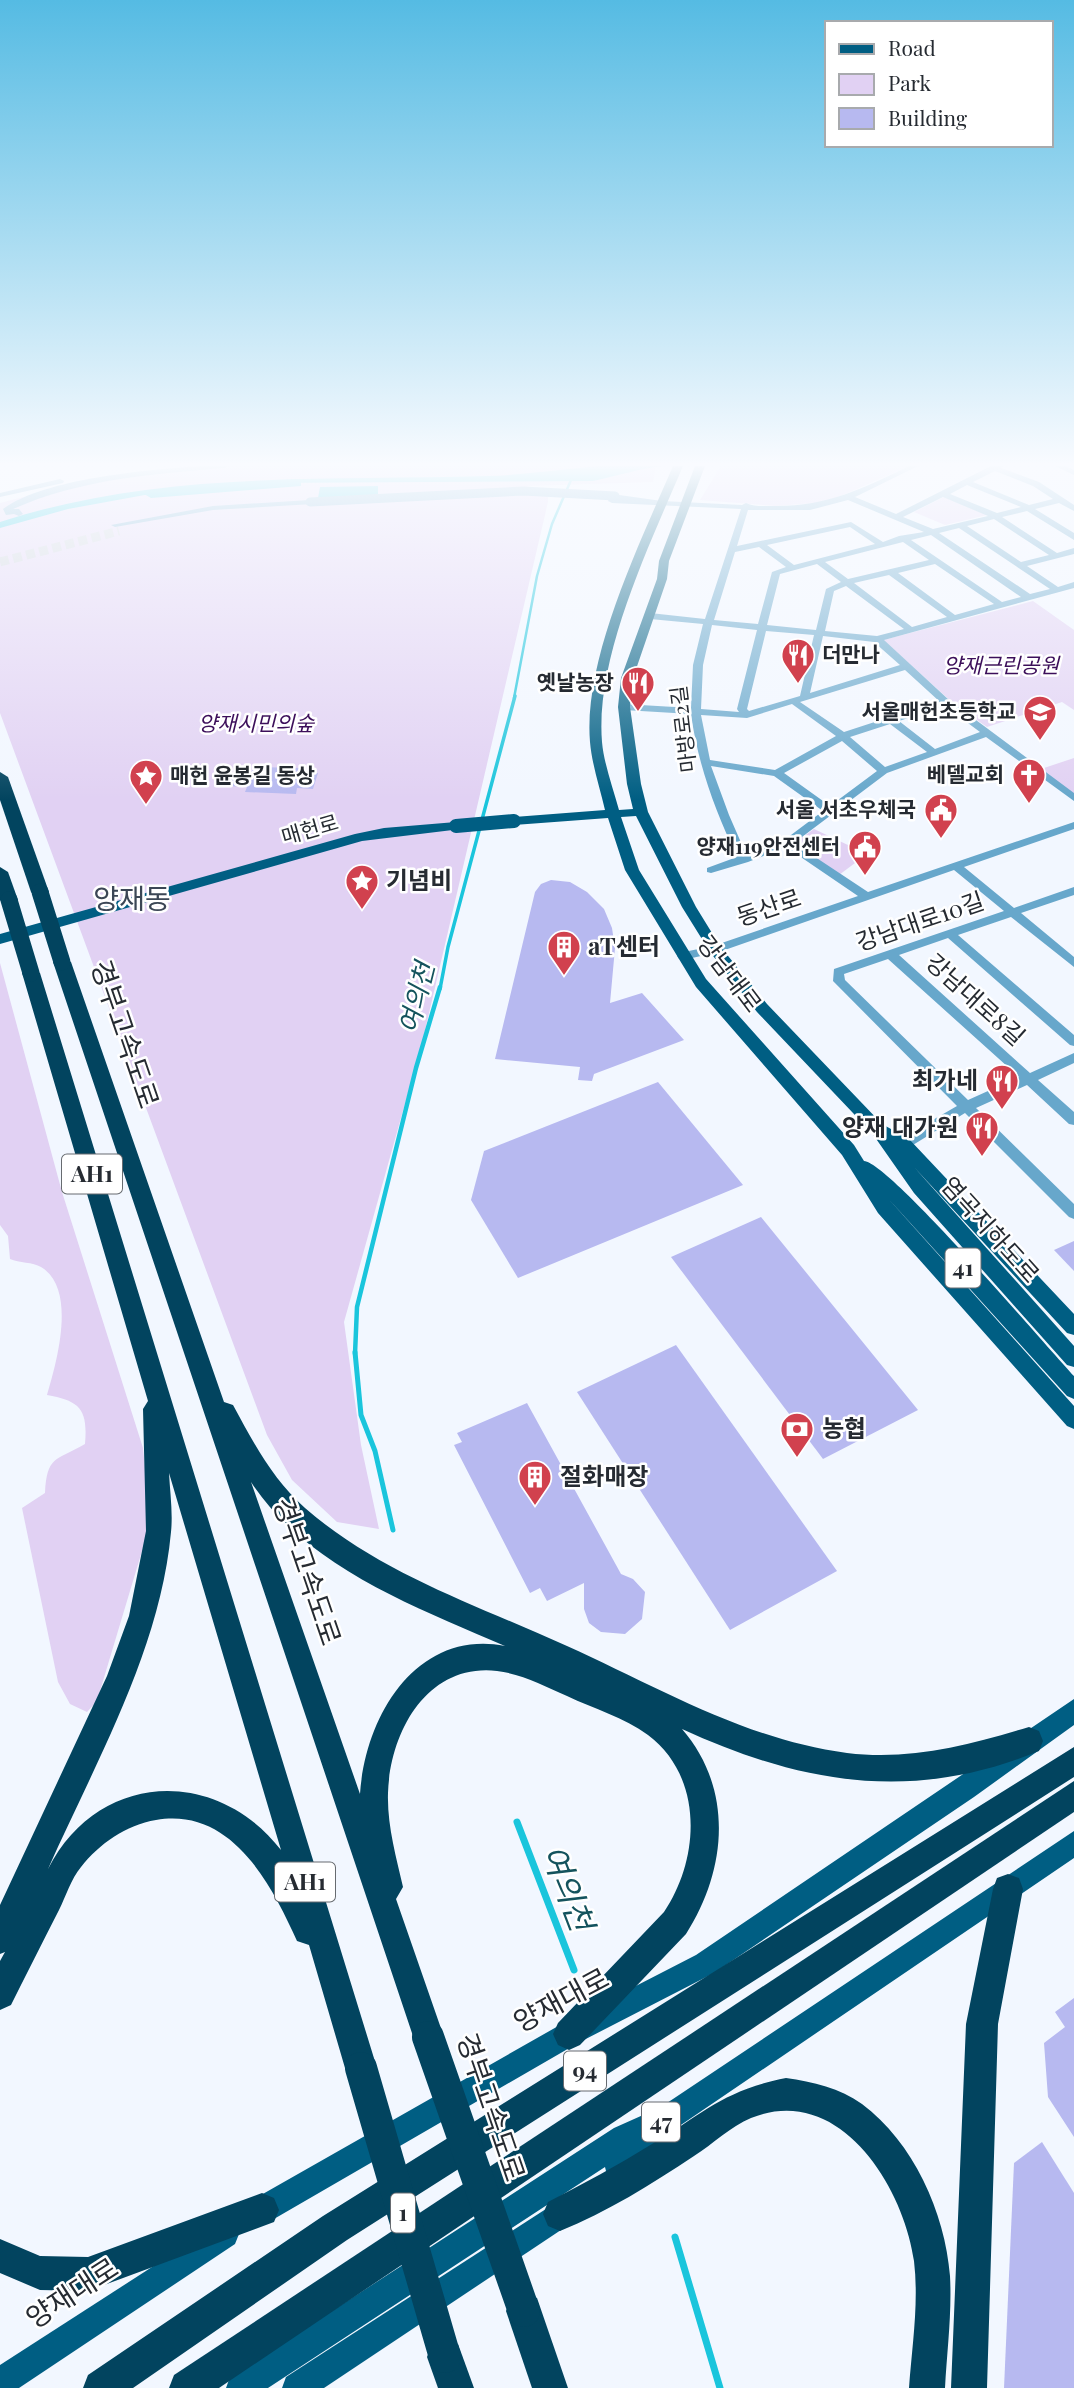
<svg xmlns="http://www.w3.org/2000/svg" width="1074" height="2388" font-family="'Playfair Display','Noto Sans KR',serif">
  <style>
    .green { fill: #e1d1f3 }
    .water { fill: #1ac5dc }
    .lines { fill: none; stroke-linecap: round; stroke-linejoin: round }
    .stream-far4 { stroke: #1ac5dc; stroke-width: 2.5 }
    .stream-far3 { stroke: #1ac5dc; stroke-width: 3.5 }
    .stream-far2 { stroke: #1ac5dc; stroke-width: 4.5 }
    .stream-far1 { stroke: #1ac5dc; stroke-width: 5 }
    .stream { stroke: #1ac5dc; stroke-width: 7 }
    .river { fill: #1ac5dc; fill-rule: evenodd }
    .building { fill: #b7b9f0 }
    .minor-tunnel { stroke: #c9ced6; stroke-width: 9; stroke-dasharray: 9 4.5; stroke-linecap: butt }
    .minor { fill: #67a7cb; fill-rule: evenodd }
    .major { fill: #005e83; fill-rule: evenodd }
    .highway { fill: #02445f; fill-rule: evenodd }
    .minor-bridge { stroke: #67a7cb; stroke-width: 9 }
    .major-bridge { stroke: #005e83; stroke-width: 14 }
    .highway-bridge-far1 { stroke: #02445f; stroke-width: 17 }
    .highway-bridge { stroke: #02445f; stroke-width: 32 }
    .labels { text-anchor: middle; stroke-width: 5; stroke-linejoin: round; paint-order: stroke }
    .far-poi-label { font-size: 21px; font-weight: bold; fill: #262b32; stroke: #fff; text-anchor: end }
    .far-park-label { font-size: 21px; font-style: italic; fill: #3c0f5a; stroke: #fff }
    .far-street-label { font-size: 21px; fill: #262b32; stroke: #fff }
    .shield { fill: #fff; stroke: #676b70; stroke-width: 2 }
    .shield-label { font-size: 23px; font-weight: bold; fill: #262b32 }
    .poi-label { font-size: 24px; font-weight: bold; fill: #262b32; stroke: #fff; text-anchor: start }
    .street-label { font-size: 24px; fill: #262b32; stroke: #fff }
    .water-label { font-size: 26px; font-style: italic; fill: #14535d; stroke: #fff }
    .quarter-label { font-size: 28px; fill: #3b4655; stroke: #fff }
    .near-street-label { font-size: 28px; fill: #262b32; stroke: #fff }
    .near-water-label { font-size: 32px; font-style: italic; fill: #14535d; stroke: #fff }
  </style>
  <rect width="100%" height="100%" fill="#f2f7ff"/>
  <g class="green">
    <polygon points="191,466 656,466 653,482 527,486 548,495 548,502 423,1039 344,1322 361,1445 379,1529 337,1522 292,1480 267,1435 0,713 0,503 85,481"/>
    <polygon points="721,466 909,466 827,502 776,506 700,500"/>
    <polygon points="944,497 987,515 945,525 914,512"/>
    <polygon points="1033,601 1074,630 1074,710 1062,702 987,727 954,704 883,640"/>
    <polygon points="1074,758 1074,794 1041,769"/>
    <polygon points="814,829 867,854 839,875 793,844"/>
    <path d="M0,963l62,229 81,256 8,73 -54,180 -10,11 -17,-8 -12,-22 -36,-174 23,-15c2,-37 10,-32 40,-49 3,-35 -5,-43 -38,-49 9,-31 31,-106 -6,-128 -8,-5 -22,-4 -31,-8l-2,-23 -8,-11z"/>
  </g>
  <g class="water">
    <path d="M599,466h66c-25,2 -48,10 -72,15l-331,2 -90,7 -104,19 -68,19v-6c159,-52 323,-41 488,-46 37,-1 74,-7 111,-10z"/>
    <polygon points="378,486 378,497 318,498 320,487"/>
  </g>
  <g class="lines">
    <polyline class="stream-far4" points="514,698 537,576 552,524 571,480"/>
    <polyline class="stream-far3" points="440,989 448,947 515,696"/>
    <polyline class="stream-far2" points="355,1354 357,1307 416,1068 440,987"/>
    <polyline class="stream-far1" points="355,1352 361,1415 375,1451 393,1530"/>
    <g class="stream">
      <polyline points="517,1822 574,1970"/>
      <polyline points="675,2237 720,2388"/>
    </g>
    <polygon class="river" points="296,479 301,480 301,486 151,498 144,494 151,490"/>
  </g>
  <g class="building">
    <polygon points="254,767 303,768 302,773 318,773 313,789 297,788 296,794 245,792 247,787 228,786 218,779 238,771 252,771"/>
    <polygon points="551,880 570,882 587,892 604,909 612,928 615,948 610,1003 642,993 684,1040 594,1074 592,1081 578,1080 580,1067 495,1059 535,892 541,884"/>
    <polygon points="658,1082 743,1185 518,1278 471,1200 484,1151"/>
    <polygon points="761,1217 918,1410 823,1459 671,1257"/>
    <polygon points="1074,1241 1074,1271 1054,1250"/>
    <polygon points="676,1345 837,1571 730,1630 577,1392"/>
    <polygon points="527,1403 621,1574 633,1579 645,1592 642,1619 625,1634 601,1632 589,1623 584,1609 584,1583 547,1601 540,1588 530,1593 454,1445 462,1442 457,1433"/>
    <polygon points="1074,1998 1074,2137 1048,2097 1044,2043 1065,2027 1055,2012"/>
    <polygon points="1042,2142 1074,2193 1074,2388 1004,2388 1014,2163"/>
  </g>
  <g class="lines">
    <polyline class="minor-tunnel" points="0,562 119,531"/>
    <g class="minor">
      <path d="M201,466h28l-4,2c-73,6 -144,11 -212,41h6l4,5 -4,2 -5,-2 -8,1 -3,-6c43,-31 144,-39 198,-43z"/>
      <path d="M909,466h9l-63,31 41,17 95,-48h12l-2,2 38,14 35,23v6l-15,-8 -24,6 39,24v7l-47,-29 -25,6 55,36 17,-5v6l-47,12 31,21 16,-5v6l-190,52 65,60 125,93v8l-88,-64 -99,36 -93,70 74,49 206,-70v7l-110,38 50,41 60,-21v8l-53,18 53,44v10l-63,-50 -53,18 116,100v11l-4,-1 -122,-107 -49,17 131,118 44,-20v10l-36,17 36,32v13l-5,-1 -42,-39 -51,23 98,96v15l-5,-2 -104,-104 -57,35h-10l-2,-4 2,-4 59,-34 -124,-125 1,-12 170,-58 -50,-41 -235,82 -36,8 -4,-1 -2,-3 2,-3 34,-7 145,-50 -72,-49 -38,15 -37,11 -4,-1v-4l30,-11c-22,-47 -39,-92 -46,-143l-67,-4 -5,-3 5,-3 67,4 2,-43 10,-41 -53,-5 -5,-3 5,-3 55,6 36,-110 -129,-6 -4,-2 1,-2h9l-6,-1v-4l50,7 80,4 4,-2c7,4 18,3 26,3 54,1 90,-17 137,-40zM995,471l38,15 20,13 -24,6 -56,-23zM967,485l54,22 -24,6 -47,-19zM943,497l45,19 -55,13 -30,-12zM848,500l76,32 -25,4 -16,6 -32,-20 -114,24 11,-36h62zM994,519l55,36 -28,7 -54,-36zM850,527l25,17 -81,21 -27,-20zM959,528l91,61 -20,5 -91,-61zM931,535l90,62 -19,5 -91,-62zM903,542l26,18 -81,19 -23,-17zM759,547l27,20 -14,5 -14,52 -44,-4 21,-68zM817,564l24,18 -15,7 -10,41 -49,-5 13,-51zM935,564l59,40 -39,11 -57,-42zM889,575l58,42 -35,10 -58,-44zM846,586l58,43 -27,7 -52,-5 9,-40zM712,625l45,5 -20,79 2,3 -38,-3 2,-44zM766,631l48,4 -14,61 -51,15 -2,-2zM823,636l51,6 26,23 -90,28zM905,670l34,31 -95,31 -44,-30zM792,704l44,32 -61,34 -65,-10 -9,-45 46,3zM945,706l35,26 -45,17 -36,-28zM890,724l37,28 -42,15 -35,-30zM842,741l35,30 -47,35 -46,-33zM711,766l63,10 49,35 -40,30 -37,13 -17,-39zM888,959l131,118 -51,23 -123,-120 -1,-6z"/>
      <polygon points="1055,466 1065,466 1074,470 1074,475"/>
      <polygon points="60,479 64,481 63,483 0,497 0,493"/>
      <polygon points="310,500 314,502 313,504 213,510 115,527 111,525 213,506"/>
    </g>
    <g class="major">
      <path d="M673,466h10c-33,78 -88,191 -81,276 2,22 11,46 17,68l14,-1 -6,-25 -9,-77 3,-29 36,-99 2,-18 36,-95h10l-36,95 -2,18 -34,99 -3,29 11,77 7,28 48,95 24,39 47,58 115,120 27,15 165,175v21l-7,-2 -153,-166 160,179v21l-7,-2 -153,-172 -42,-60 -115,-121 -47,-60 -28,-45 -46,-91 -15,1 18,53 67,109 148,166 10,16c25,1 182,185 210,215v23l-7,-3 -182,-201 189,211v23l-7,-3 -189,-213 -36,-58 -146,-168 -71,-117 -17,-52 -94,7 -7,-4 7,-4 91,-7c-5,-22 -13,-45 -15,-68 -7,-83 50,-199 83,-276z"/>
      <polygon points="456,822 461,823 461,829 362,841 0,944 0,934 355,834 384,828"/>
      <polygon points="1074,1699 1074,1725 974,1797 714,1973 578,2043 267,2223 257,2227 247,2223 243,2213 247,2203 560,2025 696,1955"/>
      <polygon points="1074,1831 1074,1858 675,2129 628,2179 618,2183 608,2179 605,2167 268,2388 226,2388 230,2377 614,2128 661,2107"/>
      <polygon points="566,2196 576,2200 580,2210 576,2220 324,2388 282,2388 286,2377"/>
      <polygon points="225,2220 235,2224 239,2234 235,2244 19,2388 0,2388 0,2365"/>
    </g>
    <g class="highway">
      <polygon points="0,772 8,777 49,892 46,896 34,896 31,892 0,800"/>
      <polygon points="0,867 8,872 18,900 15,904 3,904 0,900"/>
      <path d="M62,956l9,6 153,440 9,3c20,37 40,75 72,103 76,66 172,97 262,138 91,41 179,94 280,107 63,8 122,-8 182,-26l10,4 4,10 -4,10c-126,52 -237,33 -357,-22 52,60 45,141 4,205l-106,111 -11,5 -11,-5 -5,-11 5,-11 106,-111c36,-53 40,-135 -16,-177 -24,-18 -54,-26 -81,-39 -23,-10 -45,-22 -70,-25 -70,-8 -107,61 -109,122 -1,32 8,63 15,94l-7,12 48,138 -5,11 -11,5 -11,-5 -364,-1086zM251,1482c56,85 164,125 254,164 -89,-17 -140,71 -145,148z"/>
      <path d="M31,967l9,6 337,1095 -5,11 -11,5 -11,-5 -5,-11 -36,-123 -12,-4c-26,-58 -66,-134 -141,-121 -30,5 -57,24 -75,47 -10,12 -15,29 -22,43 -16,31 -32,63 -48,95l-11,5v-49l5,-9 -5,2v-49l107,-229 22,-60 17,-85 -3,-122 5,-8 -126,-428zM169,1473l112,377c-66,-85 -184,-78 -233,19 48,-108 112,-218 123,-337 2,-19 -1,-40 -2,-59z"/>
      <polygon points="1074,1747 1074,1777 347,2240 133,2388 83,2388 88,2375 323,2216"/>
      <polygon points="1074,1781 1074,1812 219,2388 169,2388 174,2375"/>
      <polygon points="1008,1874 1019,1878 1023,1889 998,2024 987,2388 951,2388 966,2024 993,1889 997,1878"/>
      <path d="M786,2078c27,4 54,10 76,26 51,38 83,108 88,172 2,37 -3,75 -5,112h-36c3,-42 10,-85 5,-127 -10,-73 -74,-179 -163,-143 -20,8 -38,26 -57,38 -42,28 -87,56 -134,75l-12,-5 -5,-12 5,-12c35,-18 70,-37 104,-58 52,-31 72,-54 134,-66z"/>
      <polygon points="262,2193 274,2198 279,2210 274,2222 88,2291 40,2290 0,2273 0,2239 40,2256 88,2257"/>
      <polygon points="524,2293 537,2298 568,2388 532,2388 506,2311 511,2298"/>
      <polygon points="445,2339 458,2344 474,2388 438,2388 427,2357 432,2344"/>
    </g>
    <polyline class="minor-bridge" points="310,502 523,491 615,496"/>
    <polyline class="major-bridge" points="456,826 514,821"/>
    <g class="highway-bridge-far1">
      <polyline points="40,892 62,962"/>
      <polyline points="9,900 31,973"/>
    </g>
    <g class="highway-bridge">
      <polyline points="428,2037 524,2311"/>
      <polyline points="361,2068 445,2357"/>
    </g>
  </g>
  <linearGradient id="sky" x2="0" y2="1"><stop stop-color="#55bbe3"/><stop offset="0.58" stop-color="#f9fbff"/><stop offset="1" stop-color="#f9fbff" stop-opacity="0"/></linearGradient>
  <rect width="1074" height="800" fill="url(#sky)"/>
  <defs>
    <symbol id="restaurant-pin" viewBox="-11 -11 22 30"><path d="M0 17L-7.5 6A9.5 9.5 0 1 1 7.5 6Z" fill="#d1414e" stroke="#fff"/><path d="M-5-6h1v4h1v-4h1v4h1v-4h1v5L-1.5 .5V6h-2V.5L-5-1ZM5-6V6H3V1.5H1.5Q1.5-4 5-6Z" fill="#fff"/></symbol>
    <symbol id="school-pin" viewBox="-11 -11 22 30"><path d="M0 17L-7.5 6A9.5 9.5 0 1 1 7.5 6Z" fill="#d1414e" stroke="#fff"/><path d="M0-5L7-2L0 1L-7-2ZM-4 1L0 2.5L4 1V4Q0 6-4 4Z" fill="#fff"/></symbol>
    <symbol id="church-pin" viewBox="-11 -11 22 30"><path d="M0 17L-7.5 6A9.5 9.5 0 1 1 7.5 6Z" fill="#d1414e" stroke="#fff"/><path d="M-1.2-6h2.4v3.5h3.3v2.4h-3.3V6h-2.4V-.1h-3.3v-2.4h3.3Z" fill="#fff"/></symbol>
    <symbol id="sight-pin" viewBox="-11 -11 22 30"><path d="M0 17L-7.5 6A9.5 9.5 0 1 1 7.5 6Z" fill="#d1414e" stroke="#fff"/><path d="M0-6L1.8-2.2L6-1.7L2.9 1.2L3.7 5.4L0 3.3L-3.7 5.4L-2.9 1.2L-6-1.7L-1.8-2.2Z" fill="#fff"/></symbol>
    <symbol id="civic-pin" viewBox="-11 -11 22 30"><path d="M0 17L-7.5 6A9.5 9.5 0 1 1 7.5 6Z" fill="#d1414e" stroke="#fff"/><path d="M-.6-6.5H3V-4.5H.6V-3L4-1V1h2V6H-6V1h2V-1L-.6-3ZM-1.2 2.5V6h2.4V2.5Z" fill="#fff"/></symbol>
    <symbol id="building-pin" viewBox="-11 -11 22 30"><path d="M0 17L-7.5 6A9.5 9.5 0 1 1 7.5 6Z" fill="#d1414e" stroke="#fff"/><path d="M-4-6H4V6H1V3H-1V6H-4ZM-2.5-4.3h1.7v1.8h-1.7ZM.8-4.3h1.7v1.8H.8ZM-2.5-1h1.7V.8h-1.7ZM.8-1h1.7V.8H.8Z" fill="#fff"/></symbol>
    <symbol id="bank-pin" viewBox="-11 -11 22 30"><path d="M0 17L-7.5 6A9.5 9.5 0 1 1 7.5 6Z" fill="#d1414e" stroke="#fff"/><path d="M-6-4H6V4H-6ZM0-2.3a2.3 2.3 0 1 0 0 4.6a2.3 2.3 0 1 0 0-4.6Z" fill="#fff"/></symbol>
  </defs>
  <g fill-rule="evenodd">
    <use href="#restaurant-pin" x="779" y="636" width="38" height="52"/>
    <use href="#restaurant-pin" x="619" y="664" width="38" height="52"/>
    <use href="#school-pin" x="1021" y="693" width="38" height="52"/>
    <use href="#church-pin" x="1010" y="756" width="38" height="52"/>
    <use href="#sight-pin" x="127" y="757" width="38" height="52"/>
    <use href="#civic-pin" x="922" y="791" width="38" height="52"/>
    <use href="#civic-pin" x="846" y="828" width="38" height="52"/>
    <use href="#sight-pin" x="343" y="862" width="38" height="52"/>
    <use href="#building-pin" x="545" y="928" width="38" height="52"/>
    <use href="#restaurant-pin" x="983" y="1062" width="38" height="52"/>
    <use href="#restaurant-pin" x="963" y="1109" width="38" height="52"/>
    <use href="#bank-pin" x="778" y="1410" width="38" height="52"/>
    <use href="#building-pin" x="516" y="1458" width="38" height="52"/>
  </g>
  <g class="labels">
    <g class="far-poi-label">
      <text x="822" y="662" text-anchor="start">더만나</text>
      <text x="614" y="690">옛날농장</text>
      <text x="1016" y="719">서울매헌초등학교</text>
      <text x="1004" y="782">베델교회</text>
      <text x="170" y="783" text-anchor="start">매헌 윤봉길 동상</text>
      <text x="916" y="817">서울 서초우체국</text>
      <text x="840" y="854">양재119안전센터</text>
    </g>
    <g class="far-park-label">
      <text x="1001" y="673">양재근린공원</text>
      <text x="256" y="731">양재시민의숲</text>
    </g>
    <g class="far-street-label">
      <text transform="translate(684 729) rotate(-97)" y="7">마방로2길</text>
      <text transform="translate(310 830) rotate(-16)" y="7">매헌로</text>
    </g>
    <g class="shield">
      <rect x="62" y="1154.5" width="60" height="39" rx="5"/>
      <rect x="945.5" y="1248.5" width="35" height="39" rx="5"/>
      <rect x="275" y="1862.5" width="60" height="39" rx="5"/>
      <rect x="564" y="2051.5" width="42" height="39" rx="5"/>
      <rect x="642" y="2102.5" width="38" height="39" rx="5"/>
      <rect x="391" y="2193.5" width="24" height="39" rx="5"/>
    </g>
    <g class="shield-label">
      <text x="92" y="1182">AH1</text>
      <text x="963" y="1276">41</text>
      <text x="305" y="1890">AH1</text>
      <text x="585" y="2079">94</text>
      <text x="661" y="2130">47</text>
      <text x="403" y="2221">1</text>
    </g>
    <g class="poi-label">
      <text x="386" y="889">기념비</text>
      <text x="588" y="955">aT센터</text>
      <text x="978" y="1089" text-anchor="end">최가네</text>
      <text x="958" y="1136" text-anchor="end">양재 대가원</text>
      <text x="822" y="1437">농협</text>
      <text x="560" y="1485">절화매장</text>
    </g>
    <g class="street-label">
      <text transform="translate(769 908) rotate(-19)" y="8">동산로</text>
      <text transform="translate(920 922) rotate(-19)" y="8">강남대로10길</text>
      <text transform="translate(729 974) rotate(53)" y="8">강남대로</text>
      <text transform="translate(975 1000) rotate(42)" y="8">강남대로8길</text>
      <text transform="translate(990 1230) rotate(48)" y="8">염곡지하도로</text>
    </g>
    <g class="water-label">
      <text transform="translate(417 998) rotate(-76)" y="9">여의천</text>
    </g>
    <g class="quarter-label">
      <text x="132" y="909">양재동</text>
    </g>
    <g class="near-street-label">
      <text transform="translate(125 1034) rotate(71)" y="10">경부고속도로</text>
      <text transform="translate(307 1571) rotate(71)" y="10">경부고속도로</text>
      <text transform="translate(561 2000) rotate(-28)" y="10">양재대로</text>
      <text transform="translate(491 2107) rotate(71)" y="10">경부고속도로</text>
      <text transform="translate(72 2293) rotate(-33)" y="10">양재대로</text>
    </g>
    <g class="near-water-label">
      <text transform="translate(567 1888) rotate(69)" y="11">여의천</text>
    </g>
  </g>
  <rect x="825" y="21" width="228" height="126" fill="#ffffff" stroke="#a8aaad" stroke-width="2"/>
  <rect x="839" y="44" width="35" height="10" fill="#005e83" stroke="#a8aaad" stroke-width="2"/>
  <text x="888" y="56" font-size="21" fill="#262b32">Road</text>
  <rect x="839" y="74" width="35" height="21" fill="#e1d1f3" stroke="#a8aaad" stroke-width="2"/>
  <text x="888" y="91" font-size="21" fill="#262b32">Park</text>
  <rect x="839" y="108" width="35" height="21" fill="#b7b9f0" stroke="#a8aaad" stroke-width="2"/>
  <text x="888" y="126" font-size="21" fill="#262b32">Building</text>
</svg>
